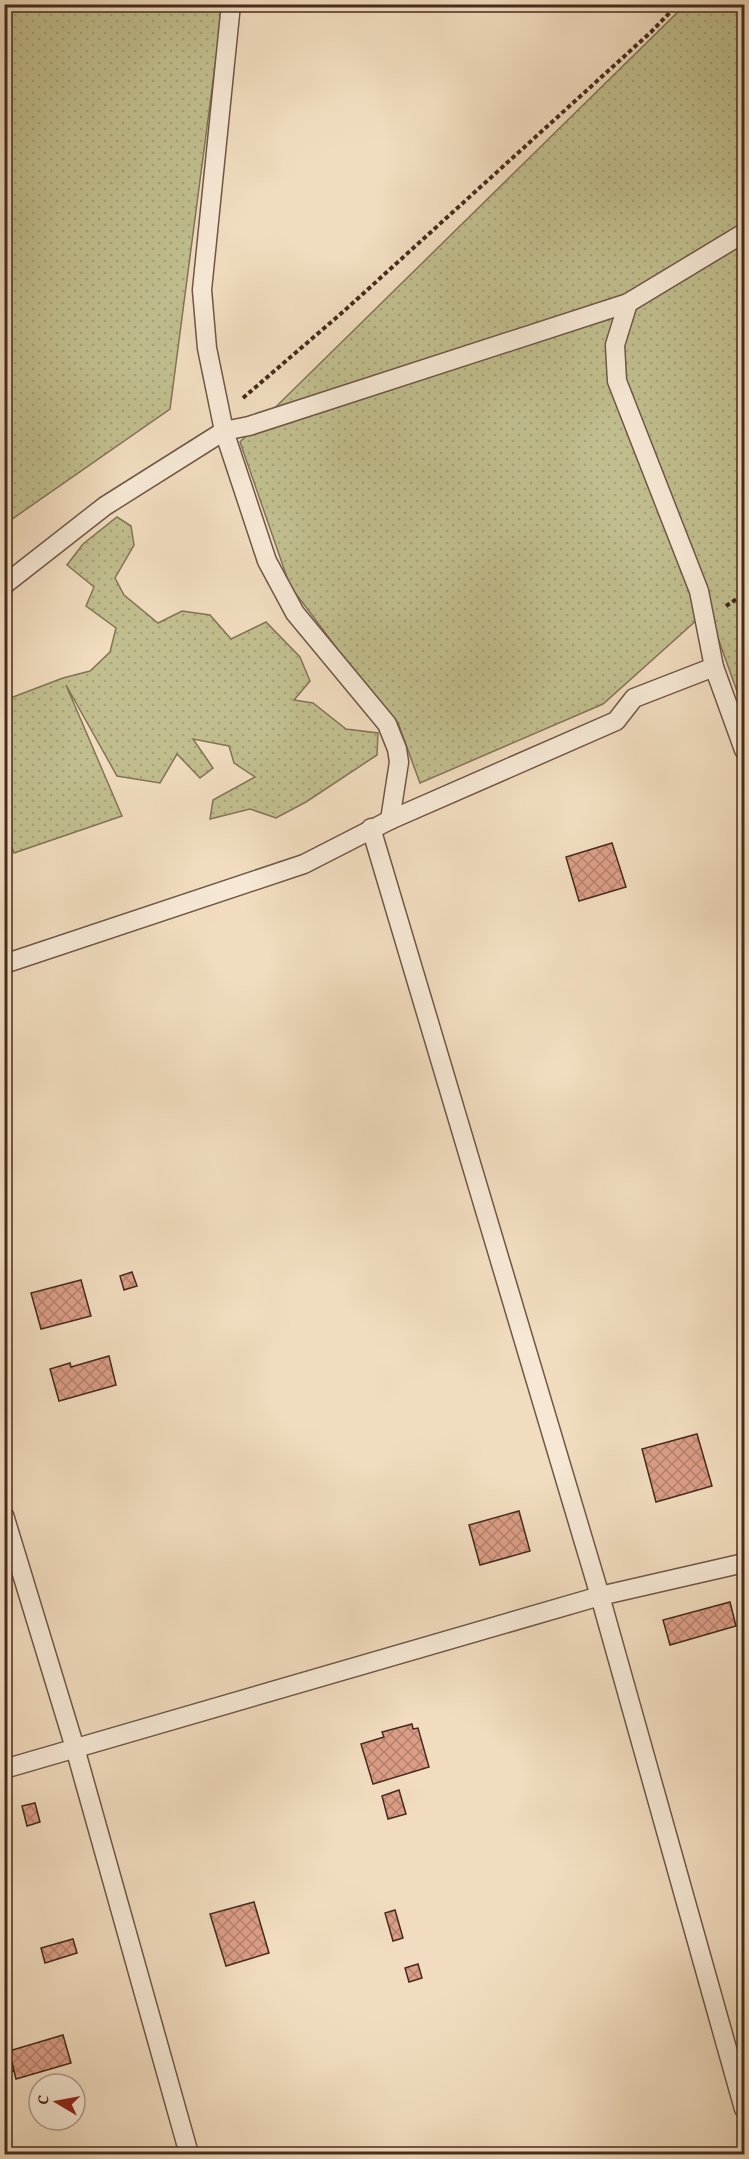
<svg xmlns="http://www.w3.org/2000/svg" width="749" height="2159" font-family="'Gentium Book Plus',serif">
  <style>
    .grass { fill: url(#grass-dots); stroke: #837456; stroke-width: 1.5 }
    .building { fill: url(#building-cross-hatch); stroke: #452b1d; stroke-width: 1.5 }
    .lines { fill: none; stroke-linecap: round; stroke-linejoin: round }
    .lane-casing { stroke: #705746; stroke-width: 21 }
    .path { stroke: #452b1d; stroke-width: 4; stroke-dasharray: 4.5 3; stroke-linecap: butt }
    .lane { stroke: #f6e8d5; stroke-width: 18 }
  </style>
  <defs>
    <pattern id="grass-dots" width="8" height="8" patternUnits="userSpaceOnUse" patternTransform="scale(1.5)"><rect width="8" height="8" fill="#c1be8e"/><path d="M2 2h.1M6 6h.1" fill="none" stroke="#a7a37a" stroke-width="1.8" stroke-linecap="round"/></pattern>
    <pattern id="building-cross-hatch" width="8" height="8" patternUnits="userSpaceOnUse" patternTransform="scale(1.5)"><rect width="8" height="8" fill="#db9d86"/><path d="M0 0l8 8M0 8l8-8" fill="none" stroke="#b3806d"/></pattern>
  </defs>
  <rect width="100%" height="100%" fill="#f1dcbf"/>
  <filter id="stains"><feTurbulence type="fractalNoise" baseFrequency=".00333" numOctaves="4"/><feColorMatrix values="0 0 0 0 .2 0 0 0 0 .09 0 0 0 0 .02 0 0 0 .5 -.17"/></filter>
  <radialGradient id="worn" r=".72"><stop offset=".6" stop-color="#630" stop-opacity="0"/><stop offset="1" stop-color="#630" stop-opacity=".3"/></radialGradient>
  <g class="grass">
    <polygon points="5,5 223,5 170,409 5,524"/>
    <polygon points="685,5 744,5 744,711 708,610 603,704 420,783 398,723 339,651 290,586 240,442"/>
    <polygon points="117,517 131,526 134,545 115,578 124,595 158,623 182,611 210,615 231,639 266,622 300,657 310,681 294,700 313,703 346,729 378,733 377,755 306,802 276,818 250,809 210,819 213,800 255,777 234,763 229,746 193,739 213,768 200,778 177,754 160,783 117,776 66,685 122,816 14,853 5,830 5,700 63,678 90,671 110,652 116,628 86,606 94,587 67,565 83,544"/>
  </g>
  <g class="building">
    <polygon points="4,164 9,165 6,192 4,192"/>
    <polygon points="612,843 626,887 579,901 566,857"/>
    <polygon points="132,1272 137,1286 124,1290 120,1276"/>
    <polygon points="81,1280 91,1316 41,1329 31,1293"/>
    <polygon points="109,1356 116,1385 59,1401 50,1369 70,1363 71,1367"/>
    <polygon points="697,1434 712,1486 656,1502 642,1449"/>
    <polygon points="519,1511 530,1551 480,1565 469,1525"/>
    <polygon points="730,1602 736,1626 670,1645 663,1620"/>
    <polygon points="412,1724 413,1729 418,1728 429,1767 373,1784 361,1744 384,1737 382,1732"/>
    <polygon points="399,1790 406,1814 388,1819 382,1796"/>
    <polygon points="35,1803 40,1822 27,1826 22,1806"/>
    <polygon points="254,1902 269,1953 226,1966 210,1914"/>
    <polygon points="395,1910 403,1938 393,1941 385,1913"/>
    <polygon points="73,1939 77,1953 45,1963 41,1948"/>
    <polygon points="418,1964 422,1978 409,1982 405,1968"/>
    <polygon points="63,2035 71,2063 16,2079 9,2051"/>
    <polygon points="8,2048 14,2071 4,2074 4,2049"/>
  </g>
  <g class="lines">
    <defs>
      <g id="lane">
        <polyline points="231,4 202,290 207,348 224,431 267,561 295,613 387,724 397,749 399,762 390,820"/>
        <polyline points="628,303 615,345 617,381 699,591 714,667"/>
        <polyline points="4,585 105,506 224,431 249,426 628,303 744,233"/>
        <polyline points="371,828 600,1596 744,2109"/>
        <polyline points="4,964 304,864 390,820 616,721 634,698 714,667 744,750"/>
        <polyline points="4,1515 75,1748 189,2154"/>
        <polyline points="4,1769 600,1596 744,1563"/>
      </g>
    </defs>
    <use href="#lane" class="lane-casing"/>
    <g class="path">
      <polyline points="243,398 344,311 651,32 678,4"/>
      <polyline points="726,606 744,594"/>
    </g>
    <use href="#lane" class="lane"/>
  </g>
  <rect width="749" height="2159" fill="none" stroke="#f1dcbf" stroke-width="24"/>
  <rect x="6" y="6" width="737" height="2147" fill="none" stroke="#452b1d" stroke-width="3"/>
  <rect x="12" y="12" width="725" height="2135" fill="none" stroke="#452b1d" stroke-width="1.5"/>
  <g transform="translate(57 2102) rotate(280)"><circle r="28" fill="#f6e8d5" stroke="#af9c8b" stroke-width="1.5"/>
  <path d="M0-4.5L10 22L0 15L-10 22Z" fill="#8f2418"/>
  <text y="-9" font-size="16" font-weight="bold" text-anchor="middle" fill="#452b1d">С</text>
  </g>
  <rect width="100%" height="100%" filter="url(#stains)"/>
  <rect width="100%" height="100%" fill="url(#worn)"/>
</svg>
